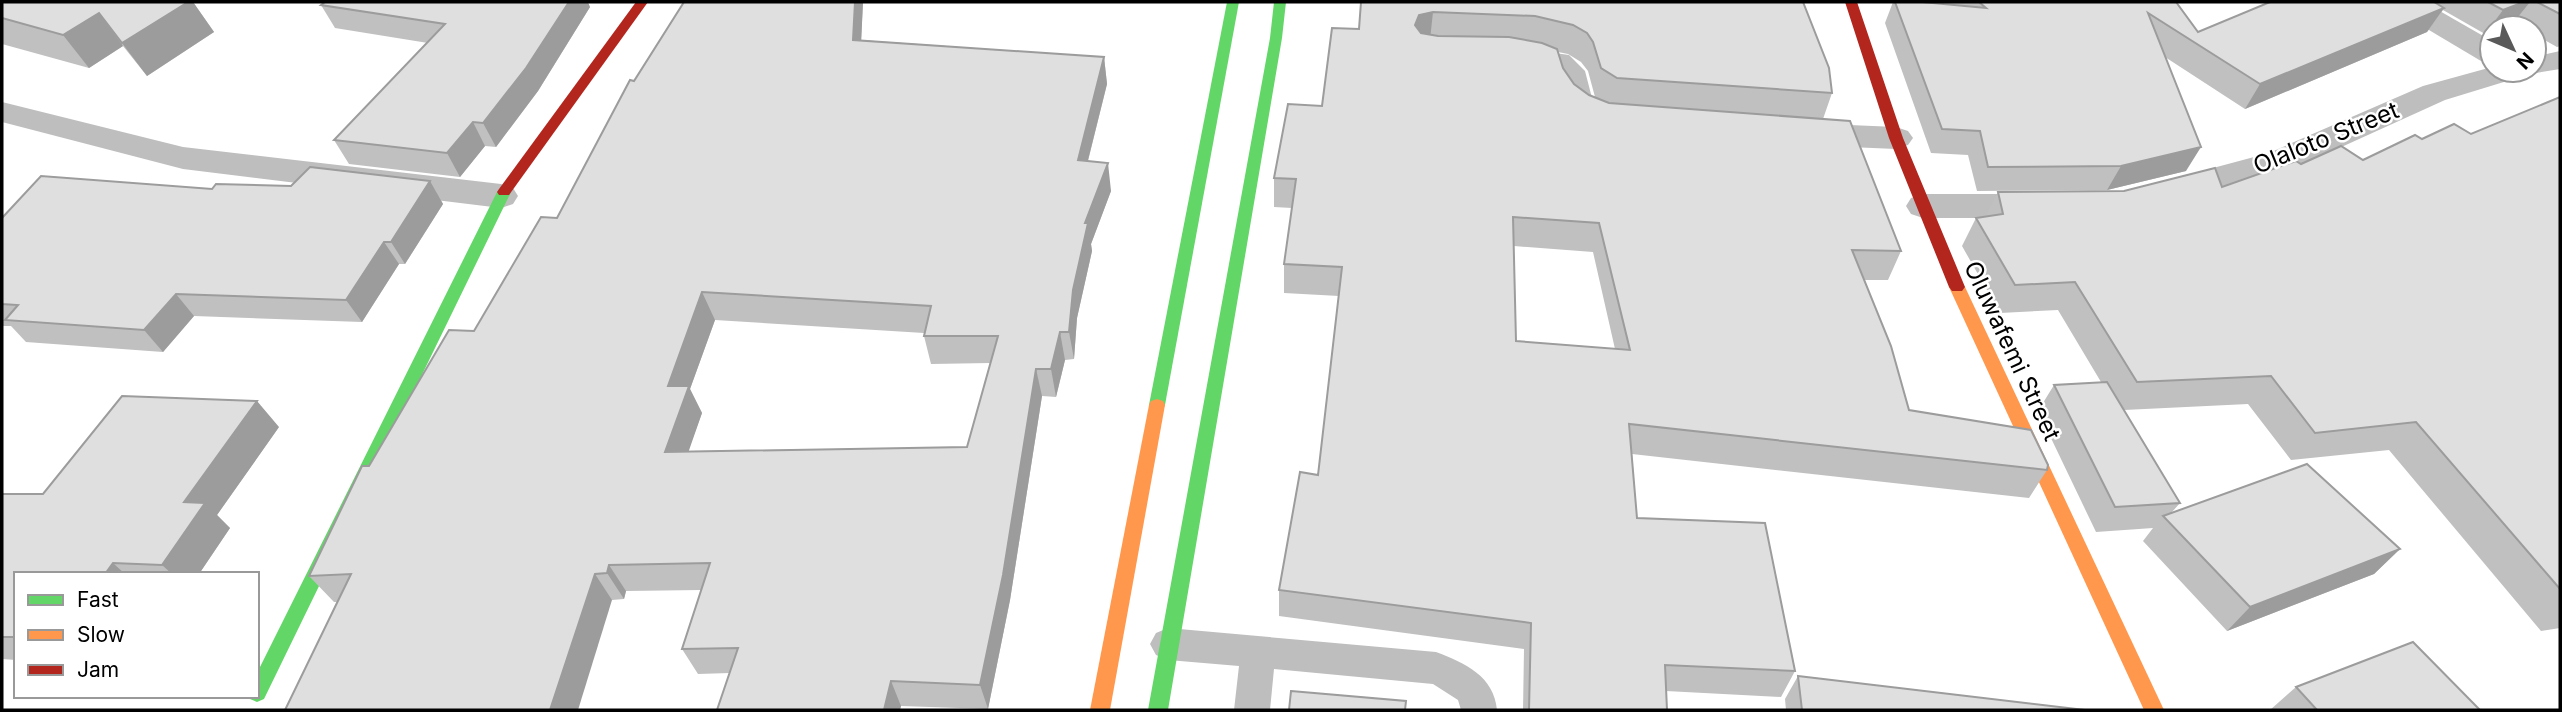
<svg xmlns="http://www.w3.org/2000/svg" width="2562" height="712" font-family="Inter,sans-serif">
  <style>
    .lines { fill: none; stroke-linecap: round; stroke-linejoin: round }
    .lane { fill: #bebebe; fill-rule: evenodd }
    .street { fill: #bebebe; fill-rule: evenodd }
    .fast { fill: #63d668; fill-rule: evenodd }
    .slow { fill: #ff974d; fill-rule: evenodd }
    .jam { fill: #b3261e; fill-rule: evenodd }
    .wall { fill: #c0c0c0; fill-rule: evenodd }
    .shaded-wall { fill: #9c9c9c }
    .building { fill: #dfdfdf; stroke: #9c9c9c; stroke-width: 2; fill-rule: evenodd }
    .labels { text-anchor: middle; stroke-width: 5; stroke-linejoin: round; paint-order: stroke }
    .street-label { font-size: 24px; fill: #000; stroke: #fff }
  </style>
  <rect width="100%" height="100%" fill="#fff"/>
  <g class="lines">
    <path class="lane" d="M1168,628l268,24c29,11 58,24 61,58h-36l-3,-10 -25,-16 -159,-15 -4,41h-36l5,-44 -71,-6 -12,-5 -6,-11 6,-11z"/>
    <g class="street">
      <polygon points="2388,2 2424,2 2492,41 2492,63 2481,61 2392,8"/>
      <path d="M1512,47l57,8 16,16 7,27 20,12 4,7 -4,7c-23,6 -45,-7 -53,-29 -3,-9 -2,-18 -10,-25l-48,-7 -5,-7 5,-7z"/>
      <polygon points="2560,51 2560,69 2530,74 2445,100 2293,169 2169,202 2157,199 2152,191 2157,183 2269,153 2423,86 2492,67 2492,70 2534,70 2534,57"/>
      <polygon points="2,102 183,147 501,184 513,188 518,196 513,204 501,208 183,169 2,122"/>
      <polygon points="1803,123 1896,127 1908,131 1913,138 1908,145 1896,149 1803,145 1791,141 1787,134 1791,127"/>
      <polygon points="1923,194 2041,194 2053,198 2058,206 2053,214 2041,218 1923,218 1911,214 1906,206 1911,198"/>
    </g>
    <g class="fast">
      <polygon points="1227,2 1239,2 1165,405 1163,409 1151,409 1149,405"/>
      <polygon points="1274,2 1286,2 1282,38 1168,710 1148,710 1270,38"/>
      <polygon points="504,187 511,192 264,699 257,702 250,699 249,696 257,696 257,673 497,192"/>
    </g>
    <g class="slow">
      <polygon points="1957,282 1965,287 2164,710 2144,710 1949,287"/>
      <polygon points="1157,399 1163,401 1165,405 1110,710 1090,710 1149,405 1151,401"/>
    </g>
    <g class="jam">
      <polygon points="636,2 648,2 509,195 499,195 497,192 499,189"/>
      <polygon points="1845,2 1857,2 1903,138 1965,287 1962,291 1952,291 1949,287 1889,138"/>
    </g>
  </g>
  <g class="wall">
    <polygon points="2,2 193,2 214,32 147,76 123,46 89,68 2,44"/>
    <path d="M684,2h179l-2,38 243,17 3,27 -19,77 23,30 -20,53 1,7 -15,67 -3,41 -9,1 -9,37 -14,-1 -32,204 -22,109 -87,-3 -1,4h-183l13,-37 -32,1 -16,-25 19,-59 -75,1 -2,8 -12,1 -278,2 -25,-26 60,-110 105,-135 83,-113 77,-137zM715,320l209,13v3l7,28 59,-1 -23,84 -279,4 14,-38 -12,-24z"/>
    <path d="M1361,2h442l29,91 -9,26 78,132 -13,29h-24l45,130 138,60 -18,28 -397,-44 5,64 158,153 -14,26 -115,-6 1,19h-144l1,-61 -245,-33v-26l39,-115 21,-179 -55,-3v-29l8,-56 -18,-1v-29l48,-72 37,-77zM1558,52l10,2 13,8 7,9 7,26 -6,-2 -15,-11 -11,-16zM1514,246l79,6 22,97 -99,-8z"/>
    <polygon points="1893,2 1922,2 1946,4 1944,2 2176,2 2198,32 2270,2 2560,2 2560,46 2557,47 2534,34 2534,28 2523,28 2513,23 2492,28 2492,31 2485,34 2443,10 2427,32 2245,109 2165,57 2186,171 2107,190 1977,191 1968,155 1931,153 1885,23"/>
    <polygon points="321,5 590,7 538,91 496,147 485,146 460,177 349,164 334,140 428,43 335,28"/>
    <polygon points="2560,97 2560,628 2541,631 2389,450 2291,460 2248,404 2124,410 2180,503 2172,512 2400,549 2374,574 2227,631 2143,541 2153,528 2096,532 2038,411 2054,385 2101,382 2058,310 2000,313 1962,246 1976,218 1985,217 1998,192 2124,191 2222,187 2301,164 2363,160 2422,139 2471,134"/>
    <polygon points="430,181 443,204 405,264 399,264 362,322 194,316 163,352 26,342 11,326 2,326 2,218 212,189"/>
    <polygon points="279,427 217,515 230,528 199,574 16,574 16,660 2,659 2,494 43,494"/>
    <polygon points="1798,676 2085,710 1786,710 1785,699"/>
    <polygon points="2296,687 2480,710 2270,710"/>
  </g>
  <g class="shaded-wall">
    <polygon points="188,2 193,2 214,32 147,76 122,43"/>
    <polygon points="569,2 588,2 590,7 538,91 496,147 483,123"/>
    <polygon points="855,2 863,2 860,67 853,40"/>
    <polygon points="2524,2 2530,2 2513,23 2499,28 2492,28 2492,31 2485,34 2503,10"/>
    <polygon points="2444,8 2427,32 2245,109 2260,84"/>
    <polygon points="1433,12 1430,40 1417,44 1415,25 1419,15"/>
    <polygon points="99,13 123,46 89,68 63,35"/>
    <polygon points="1104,57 1107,84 1081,188 1078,160"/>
    <polygon points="473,122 485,146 460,177 447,153"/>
    <polygon points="2201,147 2186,171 2107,190 2121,166"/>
    <polygon points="1108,163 1111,191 1091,244 1092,251 1077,318 1074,359 1069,332 1073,290 1085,223"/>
    <polygon points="430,181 443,204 405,264 391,242"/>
    <polygon points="384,242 399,264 362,322 346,300"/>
    <polygon points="702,292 715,320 690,389 702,413 679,479 665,452 668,386"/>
    <polygon points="176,294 194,316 163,352 144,330"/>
    <polygon points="1060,332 1065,360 1056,397 1051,369"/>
    <polygon points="1036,369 1042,396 1010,600 988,709 980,685"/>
    <polygon points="257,401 279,427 217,515 230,528 199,574 172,574 162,565 184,502"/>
    <polygon points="2400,549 2374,574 2227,631 2250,607"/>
    <polygon points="113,563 125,574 105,574"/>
    <polygon points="609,565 626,591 624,599 607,573"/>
    <polygon points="595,574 612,600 578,710 550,710"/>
    <polygon points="891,681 901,706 900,710 884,710"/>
  </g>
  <g class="building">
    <polygon points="2,2 188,2 122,43 99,13 63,35 2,18"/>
    <polygon points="325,2 569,2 526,68 483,123 473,122 447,153 334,140 445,24 321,5"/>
    <path d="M684,2h171l-2,38 251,17 -26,103 30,3 -23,60h3l-15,67 -4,42h-9l-9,37h-15l-33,206 -23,110 -89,-4 -7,29h-167l21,-62 -56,1 28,-86 -101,2 -2,8 -12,1 -45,136h-265l66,-136 -42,2 53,-110h7l80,-136 25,1 67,-114 16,1 73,-138 4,1zM702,292l229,14 -7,30h74l-31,111 -302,5 24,-66h-21z"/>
    <path d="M1361,2h442l26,66 3,25 -215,-15 -16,-10 -8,-26 -6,-9 -14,-8 -38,-9 -102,-4 -14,3 -4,10 6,8 17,3 71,1 33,6 15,6 6,19 11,16 15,11 20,8 241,18 51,130 -49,-1 39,96 18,64 122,20 17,35 -1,5 -418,-46 8,94 128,5 30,148 -130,-6 2,45h-138l2,-87 -252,-33 21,-118 18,3 24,-208 -58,-3 12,-85 -22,-1 14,-74 34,2 10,-78 27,1zM1513,217l86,6 31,127 -114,-9z"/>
    <polygon points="1895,2 1922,2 1986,8 1979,2 2176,2 2198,32 2270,2 2434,2 2444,8 2260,84 2148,13 2201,147 2121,166 1988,167 1980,131 1942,129"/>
    <polygon points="2488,2 2524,2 2503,10"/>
    <polygon points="2537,2 2560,2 2560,14"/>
    <polygon points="2560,97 2560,589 2416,422 2315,433 2271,376 2137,382 2075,282 2015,285 1976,218 2003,214 1998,192 2124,191 2215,168 2222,187 2296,161 2301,164 2341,146 2363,160 2415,135 2422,139 2454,124 2471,134"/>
    <polygon points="310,167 430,181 391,242 384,242 346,300 176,294 144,330 5,320 18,305 2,304 2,218 41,176 212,189 216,184 291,186"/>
    <polygon points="2107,382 2180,503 2115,507 2054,385"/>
    <polygon points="122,396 257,401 184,502 205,503 162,565 113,563 105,574 16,574 16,637 2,637 2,494 43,494"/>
    <polygon points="2307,464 2400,549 2250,607 2163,516"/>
    <polygon points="2413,642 2480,710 2317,710 2296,687"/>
    <polygon points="1798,676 2085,710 1802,710"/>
    <polygon points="1291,691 1406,701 1405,710 1289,710"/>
  </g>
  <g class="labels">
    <g class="street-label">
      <text transform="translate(2326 138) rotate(-22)" y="8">Olaloto Street</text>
      <text transform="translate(2012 351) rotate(65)" y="8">Oluwafemi Street</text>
    </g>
  </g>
  <rect width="2562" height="712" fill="none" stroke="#000000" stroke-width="7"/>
  <rect x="14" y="572" width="245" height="126" fill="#ffffff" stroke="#999999" stroke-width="2"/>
  <rect x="28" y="595" width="35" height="10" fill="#63d668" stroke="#999999" stroke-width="2"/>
  <text x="77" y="607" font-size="21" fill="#000000">Fast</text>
  <rect x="28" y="630" width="35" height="10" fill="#ff974d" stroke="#999999" stroke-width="2"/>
  <text x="77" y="642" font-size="21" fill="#000000">Slow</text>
  <rect x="28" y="665" width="35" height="10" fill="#b3261e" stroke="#999999" stroke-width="2"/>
  <text x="77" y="677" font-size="21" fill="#000000">Jam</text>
  <g transform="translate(2513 49) rotate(134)"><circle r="33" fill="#ffffff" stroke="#999999" stroke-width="2"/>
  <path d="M0-5L12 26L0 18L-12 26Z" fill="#595959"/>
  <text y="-10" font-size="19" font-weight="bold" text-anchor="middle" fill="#000000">N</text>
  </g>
</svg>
